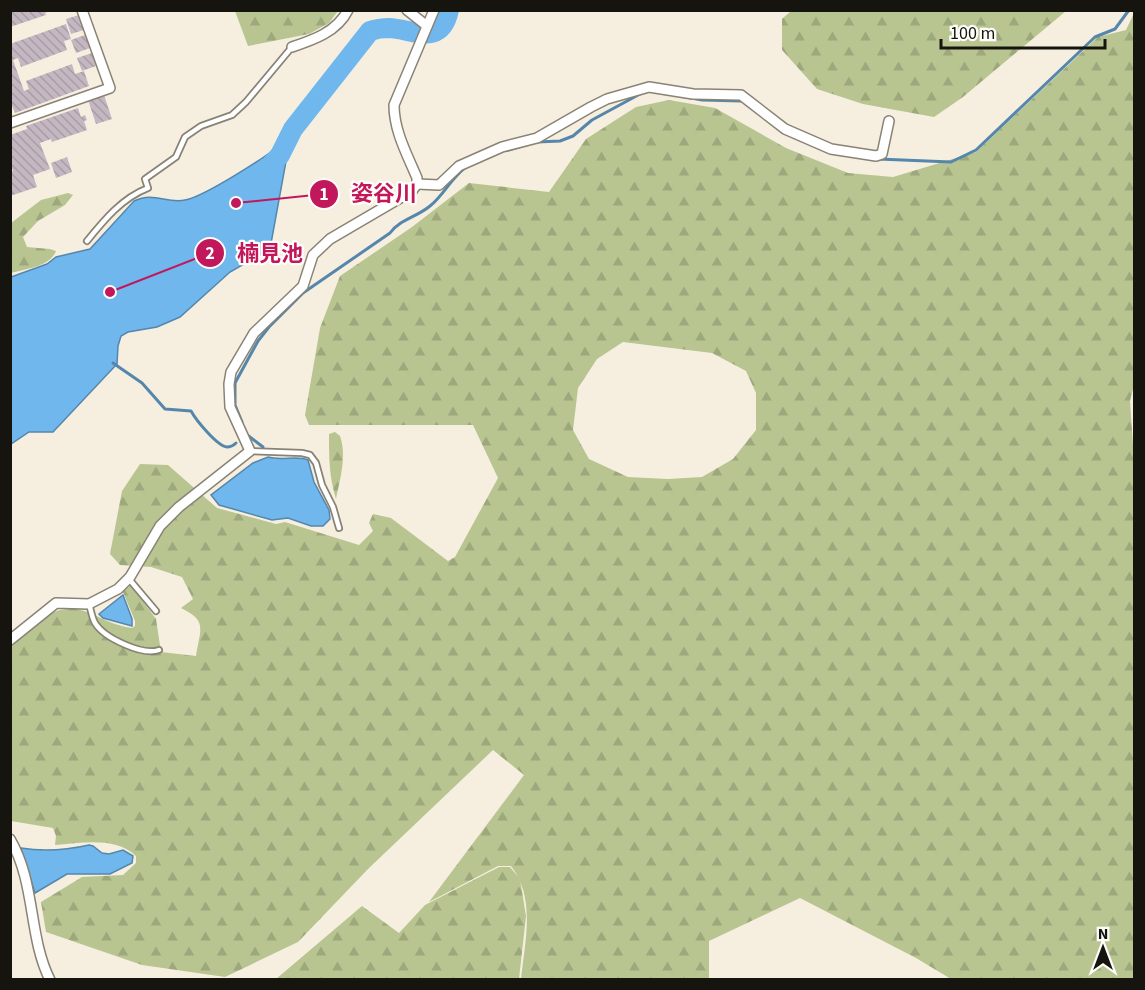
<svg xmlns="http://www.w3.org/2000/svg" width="1145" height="990" font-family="'Source Sans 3','Noto Sans JP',sans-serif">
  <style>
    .forest { fill: url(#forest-firs); fill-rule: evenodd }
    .water { fill: #70b7ee; stroke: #5586ab; stroke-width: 1.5 }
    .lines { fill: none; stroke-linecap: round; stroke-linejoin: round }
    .stream { stroke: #5586ab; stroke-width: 3 }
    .river { stroke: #70b7ee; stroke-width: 20 }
    .building { fill: url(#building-back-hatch) }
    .lane-casing { stroke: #898375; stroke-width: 8 }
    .street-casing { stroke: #898375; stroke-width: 12 }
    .lane { stroke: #fff; stroke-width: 4.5 }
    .street { stroke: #fff; stroke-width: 9 }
    .leader { fill: none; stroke: #c2185b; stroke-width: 2 }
    .callout-dot { fill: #c2185b; stroke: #fefdfa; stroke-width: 2 }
    .mark-label { font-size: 18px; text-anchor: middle; font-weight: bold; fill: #fff }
    .callout-label { font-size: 22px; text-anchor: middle; font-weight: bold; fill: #c2185b; stroke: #fefdfa; stroke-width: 4.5; stroke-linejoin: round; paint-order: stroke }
  </style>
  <defs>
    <pattern id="forest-firs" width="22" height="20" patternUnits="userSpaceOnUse" patternTransform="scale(1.5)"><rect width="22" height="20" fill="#b8c591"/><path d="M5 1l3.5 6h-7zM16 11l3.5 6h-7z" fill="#9da87c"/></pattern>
    <pattern id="building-back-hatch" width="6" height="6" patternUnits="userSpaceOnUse" patternTransform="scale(1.5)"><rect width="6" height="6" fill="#c5b7c2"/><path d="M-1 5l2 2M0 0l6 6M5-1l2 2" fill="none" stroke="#a89ca6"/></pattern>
  </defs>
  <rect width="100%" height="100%" fill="#f6efe0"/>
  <g class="forest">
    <polygon points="235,11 235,10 338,11 329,23 309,34 248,46"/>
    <polygon points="791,11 791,10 1066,11 963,97 934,117 863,104 817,89 782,50 782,19"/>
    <path d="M1134,13v372l-4,16 4,59v512l-1,7h-182l-35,-21 -116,-60 -91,43v38h-188c4,-38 15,-81 -10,-113h-13l-69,36 95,-127 -31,-25 -125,119 -70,73 -73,35 -83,-12 -96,-33 -5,-30 41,-25 41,-2 13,-12v-7c-21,-20 -55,-13 -81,-11l1,-9 -3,-8 -42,-7v-175c22,-19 43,-47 76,-34 15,6 28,14 45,16l3,-2v-5l-12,-29 8,-7 25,34 5,33 35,4c4,-27 12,-35 -15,-48l12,-9 -11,-22 -31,-10 -31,-2 -10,-11 12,-63 18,-27 28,1 49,43 59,16 9,-2 74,23 14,-14 -4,-8 4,-9 18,4 57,43 7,-4 43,-79 -25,-53h-164l-4,-10 15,-87 20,-52 72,-49 57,-44 80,9 37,-53 50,-32 33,-7 46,8 71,40 62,25 45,4 83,-25 122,-115 28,-7zM623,342l89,11 34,18 10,22v37l-23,29 -31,18 -34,2 -40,-2 -39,-18 -16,-29 5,-42 19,-29z"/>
    <path d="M68,193l5,2 -8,10 -27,16 -15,16 4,10 23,2 6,2c-6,16 -31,18 -45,22v-50l30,-23z"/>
    <path d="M335,432l5,4c7,19 0,44 -4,63 -7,-23 -7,-41 -7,-65z"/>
    <polygon points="499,867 510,867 520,879 526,916 519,979 276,979 362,906 399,933 425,905"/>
  </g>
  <g class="water">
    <path d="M275,149l12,7 -17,93 -40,23 -50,45 -23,10 -29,5 -7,4 -3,10 -1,18 -64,68h-24l-18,12v-167l36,-13 9,-7 34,-8 44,-48c20,-10 32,3 51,-1 18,-3 74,-39 90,-51z"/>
    <path d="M268,457c13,4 30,-2 40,3l6,22 15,28 1,9 -7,7h-12l-23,-8 -16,2 -53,-15 -8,-10 42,-32z"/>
    <polygon points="123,595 132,619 132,626 103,618 99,614"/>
    <path d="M89,845l4,1 9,7 7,1 14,-4 10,6 -1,7 -22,11h-43l-32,19 -14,-45c23,4 46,2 68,-3z"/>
  </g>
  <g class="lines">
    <g class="stream">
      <polyline points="675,95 702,100 742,101"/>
      <polyline points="537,142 560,141 573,136 592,120 640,94"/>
      <polyline points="508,150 522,146"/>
      <polyline points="878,159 951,162 976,150 1095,37 1115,29 1129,10"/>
      <path d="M113,363l29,20 23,26 26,2c5,9 26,35 36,36 3,0 7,-2 9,-4"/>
      <path d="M242,422l-7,-17v-22l23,-42 11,-14 34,-34 87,-60c9,-13 27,-16 40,-27 14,-11 21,-28 36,-39"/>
      <polyline points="246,434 263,447"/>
    </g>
    <path class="river" d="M264,173l16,-18 13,-26 77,-98c6,-2 13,-3 19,-3 24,1 52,20 60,-18"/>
  </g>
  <g class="building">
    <polygon points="10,10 50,10 50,11 45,13 46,15 10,27"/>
    <polygon points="79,15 84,30 71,34 66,19"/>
    <polygon points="66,24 71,39 64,41 67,50 21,67 18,58 13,60 24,91 29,89 26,81 72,64 75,74 84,71 89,86 15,113 10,101 10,44"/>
    <polygon points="85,35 90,48 76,53 71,40"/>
    <polygon points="92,53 96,66 82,71 77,58"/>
    <polygon points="104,95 112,119 96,124 88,100"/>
    <polygon points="78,108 81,117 85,115 87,120 84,121 87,130 52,142 51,139 40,143 50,169 33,175 37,187 10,196 10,171 13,171 10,162 10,135 27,129 26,126"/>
    <polygon points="67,157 72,172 56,178 51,163"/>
  </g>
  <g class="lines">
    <defs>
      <g id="lane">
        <path d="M87,241c17,-21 35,-43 61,-53l-3,-9 31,-22 9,-20 16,-11 31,-11 14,-13 46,-55"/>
        <polyline points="250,451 302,453 310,455 316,463 322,485 333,507 339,528"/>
        <polyline points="129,579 156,611"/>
        <path d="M89,604c2,6 3,14 6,19 9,15 48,33 64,27"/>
      </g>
      <g id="street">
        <polyline points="407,10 427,26"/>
        <path d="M292,47c21,-7 45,-15 56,-37"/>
        <polyline points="10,123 110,88 82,10"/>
        <polyline points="417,184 439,185 459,166 502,147 537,138 591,107 607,99 649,87 693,94 741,95 785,129 831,149 876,156 882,154 889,121"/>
        <path d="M10,640l46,-37 33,1 29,-15 12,-12 30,-51 19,-19 71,-56 -20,-44 -1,-23 2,-12 23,-39 49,-47 10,-31 17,-16 82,-48 5,-7v-6c-10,-24 -23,-47 -23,-73l40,-95"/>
        <path d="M10,839c26,44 18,97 40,141"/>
      </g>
    </defs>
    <use href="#lane" class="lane-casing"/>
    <use href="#street" class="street-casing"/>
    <use href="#lane" class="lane"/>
    <use href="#street" class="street"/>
  </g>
  <path class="leader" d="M236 203L324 194M110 292L210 253"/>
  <g class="callout-dot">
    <circle cx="236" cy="203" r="6"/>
    <circle cx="110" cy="292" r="6"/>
    <circle cx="324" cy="194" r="15"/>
    <circle cx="210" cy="253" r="15"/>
  </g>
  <g class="mark-label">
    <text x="324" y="200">1</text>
    <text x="210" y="259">2</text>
  </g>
  <g class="callout-label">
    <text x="384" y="201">姿谷川</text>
    <text x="270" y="261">楠見池</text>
  </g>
  <rect width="1145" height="990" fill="none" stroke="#16140e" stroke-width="24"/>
  <g transform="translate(1103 948)" stroke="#fefdfa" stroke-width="4.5" paint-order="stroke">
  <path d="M0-4.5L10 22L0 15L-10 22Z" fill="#16140e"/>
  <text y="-9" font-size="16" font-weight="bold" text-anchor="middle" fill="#16140e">N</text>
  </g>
  <path d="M941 39v9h164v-9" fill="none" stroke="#16140e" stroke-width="3"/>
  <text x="950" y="39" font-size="18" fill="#16140e" stroke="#fefdfa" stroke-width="4.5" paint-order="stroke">100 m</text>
</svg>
